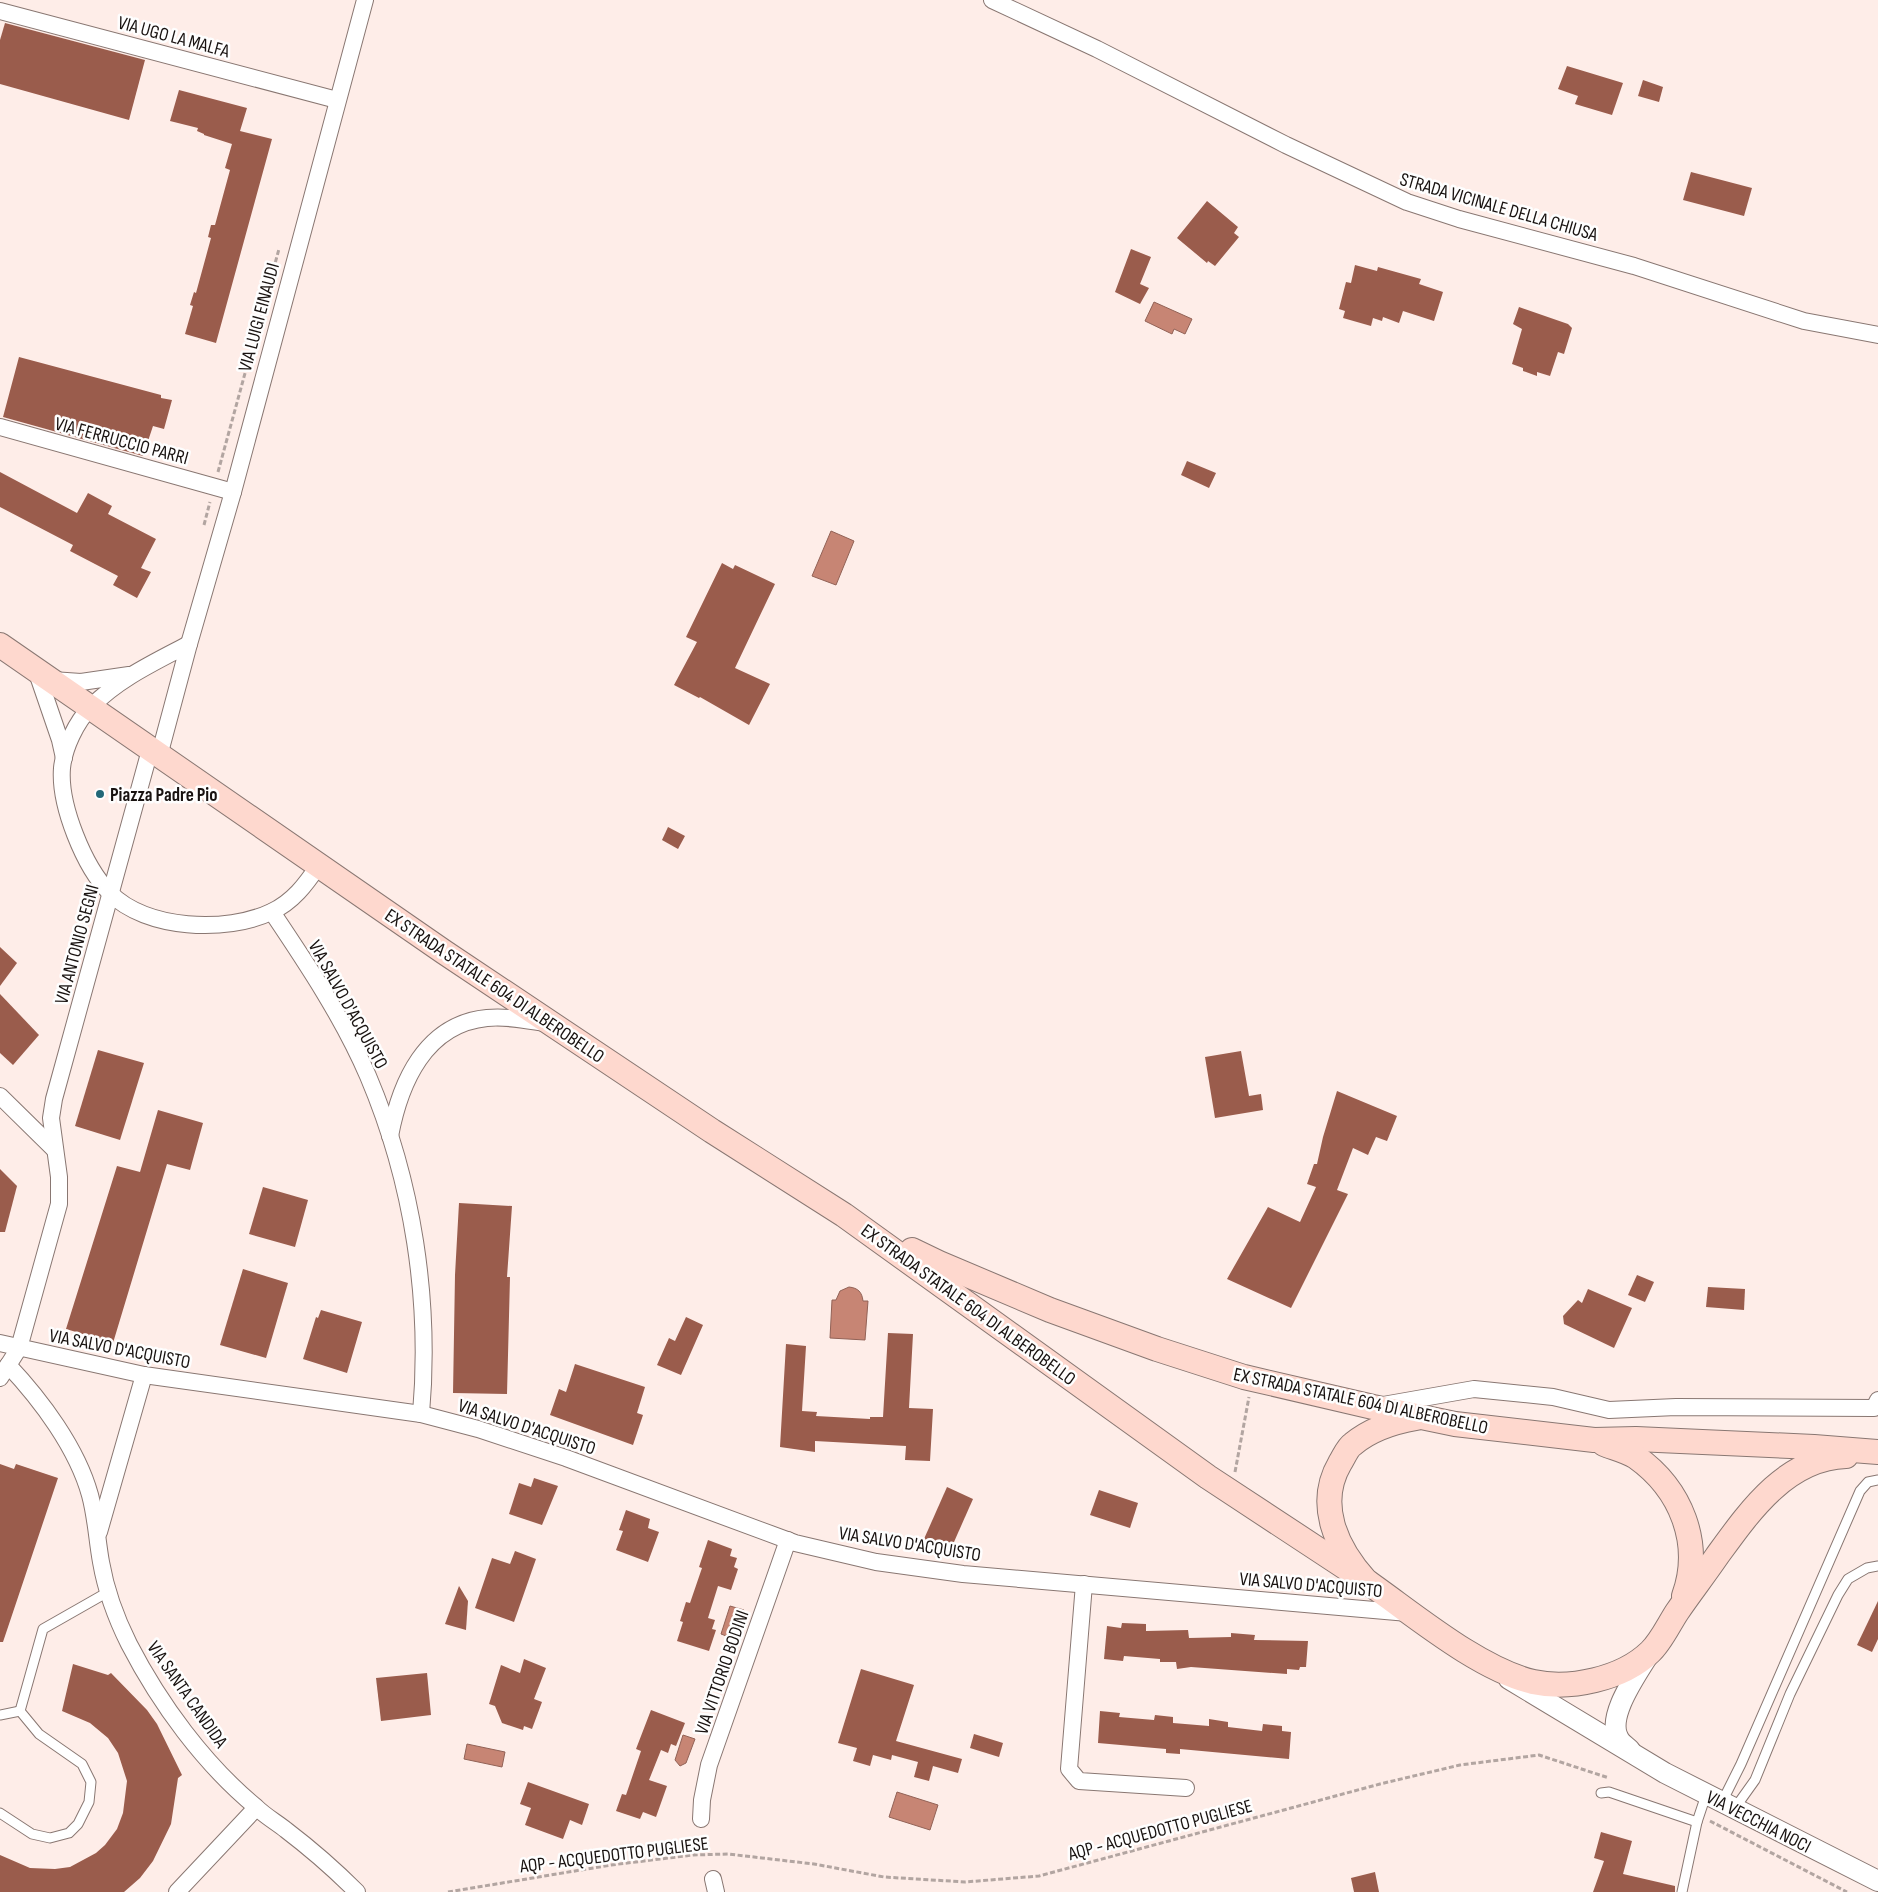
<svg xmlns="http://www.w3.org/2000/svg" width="1878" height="1892" font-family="'Sofia Sans Condensed',sans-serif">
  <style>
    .water { fill: #c78574; stroke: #926256 }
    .building { fill: #9a5c4c }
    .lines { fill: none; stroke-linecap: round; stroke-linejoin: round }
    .service-casing { stroke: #897772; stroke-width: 11 }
    .minor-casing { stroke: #897772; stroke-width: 18 }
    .tertiary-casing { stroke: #897772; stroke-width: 22 }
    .secondary-casing { stroke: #897772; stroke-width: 26 }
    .path { stroke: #b2a5a1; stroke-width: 3; stroke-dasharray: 5 2.5; stroke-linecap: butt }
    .service { stroke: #fff; stroke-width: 9 }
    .minor { stroke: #fff; stroke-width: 16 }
    .tertiary { stroke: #fff; stroke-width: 20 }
    .secondary { stroke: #fed8ce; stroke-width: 24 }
    .poi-dot { fill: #226878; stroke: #fefefe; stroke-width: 2 }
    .labels { text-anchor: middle; stroke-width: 5; stroke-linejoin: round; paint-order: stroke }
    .street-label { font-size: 19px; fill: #181210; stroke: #fefefe }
    .poi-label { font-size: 19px; font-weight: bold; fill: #181210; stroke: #fefefe; text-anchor: start }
  </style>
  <rect width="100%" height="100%" fill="#feede8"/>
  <g class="water">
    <polygon points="1154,302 1192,319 1185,334 1174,329 1172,334 1145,321"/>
    <polygon points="831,531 854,541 836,585 812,576"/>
    <path d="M849,1287c9,1 13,5 14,14h5l-3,39 -35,-2 2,-38h4l4,-9z"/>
    <polygon points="730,1606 744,1610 734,1639 721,1634"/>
    <polygon points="683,1735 695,1739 686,1763 680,1766 675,1760"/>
    <polygon points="467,1744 505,1752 502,1767 464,1759"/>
    <polygon points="897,1792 938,1805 930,1830 889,1817"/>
  </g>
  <g class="building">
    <polygon points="5,23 145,60 129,120 0,84 0,40"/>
    <polygon points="1567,66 1623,83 1612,115 1575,104 1578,96 1558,89"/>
    <polygon points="1643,80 1663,87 1659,102 1638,96"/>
    <polygon points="179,90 247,108 240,131 272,139 216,343 185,334 193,306 190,305 194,292 196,293 211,238 208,237 211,225 215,225 230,170 225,168 232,144 204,135 204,134 197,131 198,128 170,121"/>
    <polygon points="1691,172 1752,188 1744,216 1683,200"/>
    <polygon points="1207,201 1238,227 1234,233 1239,237 1215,266 1208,261 1207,263 1177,238"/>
    <polygon points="1131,249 1151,257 1140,284 1149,288 1140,304 1115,292"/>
    <polygon points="1355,265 1377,271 1378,267 1421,279 1419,284 1443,292 1434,321 1403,311 1399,323 1383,317 1382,321 1373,318 1371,326 1343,318 1345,311 1339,309 1346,282 1351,283"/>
    <polygon points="1519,307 1568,324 1572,328 1564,354 1558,352 1550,376 1537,372 1537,376 1523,371 1523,368 1512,364 1522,329 1513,324"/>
    <polygon points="19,357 161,395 161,398 172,400 164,429 153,426 143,456 3,417"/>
    <polygon points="1187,461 1216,473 1209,488 1181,475"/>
    <polygon points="0,472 77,513 88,493 112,506 108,514 156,539 141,568 151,572 137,598 113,585 118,576 70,551 73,545 0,507"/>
    <polygon points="722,563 733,569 735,565 775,584 735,668 770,684 749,725 700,697 699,698 674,685 697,642 686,637"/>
    <polygon points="668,827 685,836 678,849 662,840"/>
    <polygon points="0,947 17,963 0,986"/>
    <polygon points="0,994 39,1035 13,1065 0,1053"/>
    <polygon points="98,1050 144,1063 120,1140 75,1126"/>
    <polygon points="1241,1051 1249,1096 1261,1094 1263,1110 1215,1118 1205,1057"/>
    <polygon points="1337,1091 1397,1116 1387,1141 1376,1137 1368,1155 1353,1148 1337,1190 1348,1194 1291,1308 1227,1279 1268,1207 1300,1222 1316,1187 1307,1184 1314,1164 1317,1164 1323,1137"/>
    <polygon points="158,1110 203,1123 190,1170 167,1164 113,1343 66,1329 117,1166 140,1172"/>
    <polygon points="0,1169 17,1186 5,1232 0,1232"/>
    <polygon points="263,1187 308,1200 295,1247 249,1234"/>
    <polygon points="459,1203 512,1206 507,1277 510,1277 507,1394 453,1393 455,1275"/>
    <polygon points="243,1269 288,1283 266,1358 220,1345"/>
    <polygon points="1637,1275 1654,1282 1645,1302 1628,1295"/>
    <polygon points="1708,1287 1745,1289 1744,1310 1706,1307"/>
    <polygon points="1588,1289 1632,1308 1614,1348 1564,1324 1563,1316 1578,1300 1582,1303"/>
    <polygon points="321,1310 362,1322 347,1373 303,1359 316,1317 318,1318"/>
    <polygon points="686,1317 703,1325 681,1375 657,1365 669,1338 675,1341"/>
    <polygon points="888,1333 913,1334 909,1408 933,1409 930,1461 905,1460 906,1446 815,1441 815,1452 780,1447 786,1344 806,1346 802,1411 817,1412 816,1416 870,1419 870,1417 883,1417"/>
    <polygon points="575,1364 645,1387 637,1413 643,1415 633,1445 550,1415 559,1389 566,1392"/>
    <polygon points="0,1464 14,1469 16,1464 58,1478 3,1642 0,1642"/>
    <polygon points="534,1478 558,1486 542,1525 509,1514 519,1483 531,1487"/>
    <polygon points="947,1487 973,1499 950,1551 924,1539"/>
    <polygon points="1099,1490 1138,1503 1130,1528 1090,1515"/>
    <polygon points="626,1510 650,1519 648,1528 659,1532 648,1562 616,1550 623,1531 619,1530"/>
    <polygon points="708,1540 732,1549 730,1556 737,1558 734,1567 738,1569 731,1590 718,1586 708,1618 715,1620 712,1629 716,1630 709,1651 677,1641 683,1622 680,1621 686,1602 690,1603 702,1568 699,1567"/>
    <polygon points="515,1551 536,1559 514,1622 475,1608 492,1558 510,1564"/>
    <polygon points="459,1586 468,1601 466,1630 445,1624"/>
    <polygon points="1878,1601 1878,1639 1872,1652 1857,1645"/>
    <polygon points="1122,1623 1146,1624 1146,1631 1188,1630 1189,1638 1231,1637 1231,1633 1255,1635 1254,1640 1308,1641 1306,1667 1300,1667 1299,1670 1287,1669 1287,1674 1191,1667 1177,1669 1176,1662 1160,1662 1160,1659 1124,1656 1123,1661 1104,1659 1107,1626 1121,1628"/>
    <polygon points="524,1659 546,1668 534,1699 542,1702 532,1729 524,1726 523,1730 502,1723 495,1706 489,1704 501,1665 520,1673"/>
    <polygon points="73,1664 108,1675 111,1673 147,1710 157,1724 182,1775 178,1778 171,1824 153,1861 140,1878 124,1892 0,1892 0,1855 30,1868 55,1869 70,1867 96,1853 105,1845 117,1829 123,1813 127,1781 118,1753 108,1738 90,1723 62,1711"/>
    <polygon points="861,1669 914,1685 896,1741 962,1759 958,1773 933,1766 929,1781 914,1777 918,1762 892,1755 891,1760 873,1755 870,1766 853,1761 857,1748 838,1743"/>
    <polygon points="427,1673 431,1715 381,1721 376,1678"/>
    <polygon points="651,1710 685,1723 676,1746 671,1744 668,1753 661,1750 649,1780 667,1786 656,1817 643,1812 640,1819 616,1811 622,1794 626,1795 641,1751 636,1749"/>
    <polygon points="1100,1711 1120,1713 1119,1717 1154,1720 1155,1715 1173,1717 1173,1723 1209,1726 1209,1719 1228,1722 1228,1727 1262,1731 1263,1724 1282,1726 1282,1731 1291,1732 1289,1759 1180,1749 1180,1754 1166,1753 1166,1749 1098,1743"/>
    <polygon points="974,1734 1003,1743 999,1757 970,1748"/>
    <polygon points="528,1782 589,1804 582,1825 570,1820 563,1839 525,1825 531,1808 520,1804"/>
    <polygon points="1601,1832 1632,1841 1623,1874 1675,1886 1675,1892 1593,1892 1604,1861 1594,1858"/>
    <polygon points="1375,1872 1379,1892 1354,1892 1351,1878"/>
  </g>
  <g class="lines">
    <defs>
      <g id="service">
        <polyline points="0,1715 20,1711"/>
        <polyline points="1601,1793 1609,1792 1697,1822"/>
        <polyline points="1722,1802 1741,1764 1860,1491 1868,1482 1878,1480"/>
        <polyline points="1735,1808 1755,1780 1790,1694 1838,1595 1848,1579 1867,1568 1878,1566"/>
        <polyline points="0,1813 32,1834 50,1838 69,1833 78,1824 89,1802 91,1782 82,1764 39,1734 20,1711 43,1629 108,1592"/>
        <polyline points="1682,1892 1697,1822 1706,1795"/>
      </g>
      <g id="minor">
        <polyline points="992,0 1097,49 1286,145 1407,202 1459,219 1634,266 1804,321 1878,335"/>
        <polyline points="0,11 337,100"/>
        <polyline points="0,427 233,492"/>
        <polyline points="189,644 233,492 365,0"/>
        <polyline points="36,670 60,740 64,758"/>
        <polyline points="52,680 81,682 129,675"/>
        <path d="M159,756l30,-112c-34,18 -71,35 -98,63 -15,15 -27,41 -29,61 -3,37 22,99 48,125 36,37 117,40 161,19 22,-10 35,-28 48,-47"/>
        <path d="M272,912c35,52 71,106 96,164 45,106 63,224 53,338"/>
        <polyline points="0,1096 55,1150"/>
        <path d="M390,1136c10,-53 35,-112 97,-118 19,-2 38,2 57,5"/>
        <polyline points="0,1343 144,1375 421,1414 478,1429 566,1458 795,1543 876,1562 963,1574 1408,1613"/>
        <path d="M8,1365c33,35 69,83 82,130 6,22 7,45 11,67 5,29 15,56 28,82 31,60 75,120 127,163 9,9 20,15 30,23 25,19 49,40 71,62"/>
        <polyline points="0,1378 19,1348 59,1204 59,1177 51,1118 54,1099 150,750"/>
        <polyline points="1383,1405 1474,1389 1553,1397 1609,1410 1676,1407 1874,1408 1878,1400"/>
        <polyline points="99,1532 144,1375"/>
        <polyline points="1084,1584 1069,1769 1079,1781 1186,1788"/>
        <polyline points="701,1819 702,1800 709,1765 788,1540"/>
        <polyline points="713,1879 716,1892"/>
        <polyline points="177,1892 256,1808"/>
      </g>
      <g id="tertiary">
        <polyline points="1509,1679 1665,1773 1878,1881"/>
        <path d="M1630,1750c-3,-3 -9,-7 -11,-11 -14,-22 19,-66 30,-85"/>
      </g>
      <g id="secondary">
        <polyline points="0,645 444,952 712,1131 844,1215 1208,1477 1366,1581"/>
        <polyline points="912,1250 939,1263 1050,1310 1157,1349 1244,1377 1373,1407 1455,1424 1594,1440 1636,1439 1814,1447 1878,1452"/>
        <path d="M1416,1418c-23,4 -45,11 -63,26 -6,4 -9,13 -13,19 -24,41 -4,85 26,118 46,32 112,88 167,101 37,8 89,-3 117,-30 11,-10 19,-28 27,-40 13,-19 27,-37 40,-56 32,-44 69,-98 129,-100"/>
        <path d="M1604,1444c10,4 23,7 32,13 45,32 67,86 48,139"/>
      </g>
    </defs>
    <use href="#service" class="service-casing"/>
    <use href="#minor" class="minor-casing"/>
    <use href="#tertiary" class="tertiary-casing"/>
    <use href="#secondary" class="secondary-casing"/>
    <g class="path">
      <polyline points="218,472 279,249"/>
      <polyline points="204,525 210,502"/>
      <polyline points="1235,1472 1249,1397"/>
      <polyline points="1710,1821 1847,1892"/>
      <polyline points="448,1892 611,1865 693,1855 728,1854 814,1864 884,1877 965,1882 1039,1876 1380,1784 1460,1765 1539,1755 1609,1778"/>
    </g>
    <use href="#service" class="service"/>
    <use href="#minor" class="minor"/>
    <use href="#tertiary" class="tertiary"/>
    <use href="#secondary" class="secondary"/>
  </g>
  <circle class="poi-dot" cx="100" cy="794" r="5"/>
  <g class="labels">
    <g class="street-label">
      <text transform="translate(174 36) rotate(15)" y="7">VIA UGO LA MALFA</text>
      <text transform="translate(1499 206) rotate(16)" y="7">STRADA VICINALE DELLA CHIUSA</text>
      <text transform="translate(258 317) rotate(-75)" y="7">VIA LUIGI EINAUDI</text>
      <text transform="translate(122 440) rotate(15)" y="7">VIA FERRUCCIO PARRI</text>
      <text transform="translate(76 944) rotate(-75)" y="7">VIA ANTONIO SEGNI</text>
      <text transform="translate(495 985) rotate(34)" y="7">EX STRADA STATALE 604 DI ALBEROBELLO</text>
      <text transform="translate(349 1004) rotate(61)" y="7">VIA SALVO D'ACQUISTO</text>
      <text transform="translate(969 1304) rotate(36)" y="7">EX STRADA STATALE 604 DI ALBEROBELLO</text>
      <text transform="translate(120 1348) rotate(11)" y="7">VIA SALVO D'ACQUISTO</text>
      <text transform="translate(1361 1400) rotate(12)" y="7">EX STRADA STATALE 604 DI ALBEROBELLO</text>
      <text transform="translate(527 1426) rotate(18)" y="7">VIA SALVO D'ACQUISTO</text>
      <text transform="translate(910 1543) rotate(9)" y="7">VIA SALVO D'ACQUISTO</text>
      <text transform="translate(1311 1584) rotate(5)" y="7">VIA SALVO D'ACQUISTO</text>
      <text transform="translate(721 1672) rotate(-71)" y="7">VIA VITTORIO BODINI</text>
      <text transform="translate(188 1694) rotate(55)" y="7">VIA SANTA CANDIDA</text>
      <text transform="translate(1759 1821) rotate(27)" y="7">VIA VECCHIA NOCI</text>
      <text transform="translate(1160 1829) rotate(-15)" y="7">AQP - ACQUEDOTTO PUGLIESE</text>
      <text transform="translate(614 1854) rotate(-7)" y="7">AQP - ACQUEDOTTO PUGLIESE</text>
    </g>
    <g class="poi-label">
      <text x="110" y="801">Piazza Padre Pio</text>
    </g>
  </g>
</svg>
